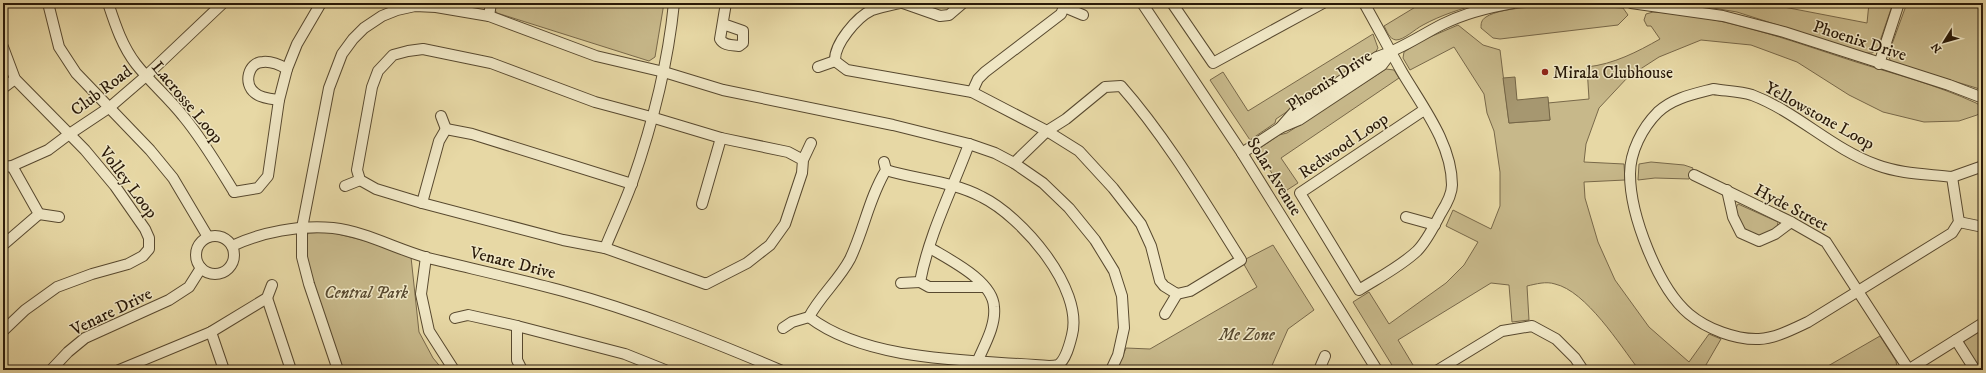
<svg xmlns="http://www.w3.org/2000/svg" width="1986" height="373" font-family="'IM FELL DW Pica',serif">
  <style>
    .green { fill: #c7b88a; stroke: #786849 }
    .water { fill: #a69770; stroke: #746546 }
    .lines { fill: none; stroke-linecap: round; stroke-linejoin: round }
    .minor-casing { stroke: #58492f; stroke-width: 12 }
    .minor { stroke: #efe6c4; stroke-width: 10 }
    .poi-dot { fill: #8f2418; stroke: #efe6c4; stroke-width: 1.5 }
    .labels { text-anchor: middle; stroke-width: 3; stroke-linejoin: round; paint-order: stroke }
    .street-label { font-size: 17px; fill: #291908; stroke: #efe6c4 }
    .poi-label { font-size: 17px; fill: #291908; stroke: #efe6c4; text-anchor: start }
    .park-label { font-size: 17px; font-style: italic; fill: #58492f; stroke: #efe6c4 }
  </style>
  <rect width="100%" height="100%" fill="#e7d8a5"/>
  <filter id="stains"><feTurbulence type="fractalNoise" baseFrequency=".005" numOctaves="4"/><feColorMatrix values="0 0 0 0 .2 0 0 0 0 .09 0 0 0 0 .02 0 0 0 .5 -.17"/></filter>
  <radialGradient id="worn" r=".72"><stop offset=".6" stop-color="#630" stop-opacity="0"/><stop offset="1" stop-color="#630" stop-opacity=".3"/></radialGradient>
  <g class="green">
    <polygon points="495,3 664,3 655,57 649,61 497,13 494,9"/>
    <path d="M1422,3h59c-20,6 -40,12 -58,22 -8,4 -19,15 -27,15 -7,-1 -9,-9 -12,-14z"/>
    <polygon points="1683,3 1763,3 1867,23 1869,3 1893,3 1877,50 1872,53 1865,53 1737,12"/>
    <polygon points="1907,3 1983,3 1983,90 1891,62 1888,55"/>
    <path d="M1575,5l48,3 5,7 -10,10 -118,14 -7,-1 -12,-10c0,-4 0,-8 5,-11 16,-11 68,-11 89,-12z"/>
    <path d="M1653,12c69,3 135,28 200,49 41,13 84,24 123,42l7,4v4l-6,4 -18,6 -35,1 -41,-10 -34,-17 -52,-33 -46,-17 -50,-5 -42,17 -31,20 -29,31 -13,36 -2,18 40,2 1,16 -41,2 1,16 13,44 17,38 34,47 40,35 20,-28 12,5 -18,31h-64c-19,-25 -53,-79 -84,-86 -9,-3 -19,0 -28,2l2,34 -17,2 -3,-37 -18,-2 -93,57 18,30h-21l-42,-68 16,-10 20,32 57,-41 18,-18 14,-23 -32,-16 7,-16 38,19 9,-23v-34l-6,-41 -7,-18 -3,-19 -30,-47 -44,23 -7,-12 1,-6 19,-12 35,-15 25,20 17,5 9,73 41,-3 -2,-17 41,-4 -2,-32c27,-3 50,-15 73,-28l-9,-13h-4l-3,-6 2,-6z"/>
    <polygon points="1373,34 1378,48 1375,53 1276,119 1275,123 1250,140 1210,80 1223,72 1248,111"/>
    <polygon points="1386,69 1394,70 1399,78 1281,158 1298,183 1284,192 1257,150 1279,135 1287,133"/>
    <polygon points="1651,162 1684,165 1693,168 1689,179 1655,178 1638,180 1639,164"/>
    <polygon points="1738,204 1778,222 1777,228 1760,237 1749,234 1737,218 1736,208"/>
    <path d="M330,232l36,9 45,16 8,75 14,26 10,12h-100c-11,-30 -45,-110 -35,-137z"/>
    <polygon points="1273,245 1314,310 1288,329 1270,370 1117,370 1126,348 1150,349 1257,287 1242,261"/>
    <polygon points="1983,329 1983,362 1975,364 1964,346 1964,340"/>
    <polygon points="1880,336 1896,361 1897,368 1893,370 1821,370"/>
  </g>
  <polygon class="water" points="1515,77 1517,100 1548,97 1550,120 1509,123 1503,78"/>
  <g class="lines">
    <defs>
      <g id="minor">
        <polyline points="48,3 59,47 76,73 150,150 173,178 208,237"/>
        <path d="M108,3c7,21 14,43 28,61 14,18 33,34 47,52 20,24 35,50 51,76"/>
        <polyline points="903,3 940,16 949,15 963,3"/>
        <polyline points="1142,3 1242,153 1377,370"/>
        <polyline points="1172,3 1213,63 1323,3"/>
        <path d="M1364,3c13,23 25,46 38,69 20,34 50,72 50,113 0,9 -6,20 -11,28 -7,13 -14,28 -24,38 -17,16 -39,27 -58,39l-59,-97 124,-83"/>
        <polyline points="1631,3 1723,16 1784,32 1949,85 1983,98"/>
        <polyline points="1064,7 1083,15"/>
        <polyline points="489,16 491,3"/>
        <path d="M723,24l20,7v12l-4,3c-7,-1 -15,0 -19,-7l6,-36"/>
        <polyline points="3,47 15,79 85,150 115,186 145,229 149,238 149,249 143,256 128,264 92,274 57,287 25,310 3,331"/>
        <path d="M835,61l12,9 125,22 75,39 32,20 34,37 28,36 10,22 9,35 4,5 13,8 13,-3 51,-31c-36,-57 -75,-123 -120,-174l-16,1 -39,32 -19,12 -33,32"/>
        <path d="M835,61c-1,-17 22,-44 37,-51 9,-3 19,-5 28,-7"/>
        <polyline points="1879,64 1899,3"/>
        <polyline points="818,67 835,61"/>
        <polyline points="3,88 15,79"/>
        <path d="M1713,89c12,2 27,2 39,6 45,17 80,54 125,70 24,9 50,9 75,12l7,45 -7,11 -144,89c-15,7 -32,16 -49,17 -23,1 -52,-10 -70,-25 -31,-26 -59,-99 -59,-140 0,-22 12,-46 28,-62 15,-14 36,-18 55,-23z"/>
        <polyline points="972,92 978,79 985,72 1061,14 1064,7 1063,3"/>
        <path d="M279,100c-7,-1 -19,-2 -24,-7 -12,-9 -7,-31 8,-31 9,-1 17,3 24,7"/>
        <polyline points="441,116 446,129"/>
        <path d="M1280,128l14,-16 83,-55c23,-7 44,-22 66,-33 20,-10 47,-17 70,-21"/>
        <path d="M969,144c-17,46 -40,90 -49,138l9,5h55"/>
        <polyline points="1242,153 1280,128 1299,120 1382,65 1391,53"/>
        <polyline points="803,160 788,152 721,138 651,117 595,102 491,63 423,49 408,51 393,55 378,71 372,87 357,170 360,180 376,189 422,203 563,240 605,248 706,284 747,263 770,245 785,224 802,173 803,160 811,143"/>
        <polyline points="3,167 12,166 48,150 68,135 110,107 146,76 223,3"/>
        <polyline points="1694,175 1791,222 1826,242 1909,370"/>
        <polyline points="1952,177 1983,166"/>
        <polyline points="345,186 360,180"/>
        <polyline points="1727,190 1733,217 1741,233 1759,241 1775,234 1791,222"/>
        <polyline points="234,192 258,188 268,176 279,100 287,69 297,44 321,3"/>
        <polyline points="422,203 439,141 446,129 472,134 632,184"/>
        <polyline points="702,204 721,138"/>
        <polyline points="39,214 59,217"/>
        <polyline points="1406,217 1435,225"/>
        <polyline points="1959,222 1983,227"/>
        <circle cx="215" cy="255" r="19"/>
        <polyline points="3,245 39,214 12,166"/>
        <path d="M232,246c30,-14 67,-21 101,-18 33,4 63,21 95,30 45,11 91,21 135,33 74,20 146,49 217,79"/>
        <path d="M605,248c9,-22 19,-43 27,-65 20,-57 36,-120 42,-180"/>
        <path d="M930,248c20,12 63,33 64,59 2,18 -9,37 -16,53"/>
        <polyline points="426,257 421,294 429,331 454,370"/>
        <polyline points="901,283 920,282"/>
        <polyline points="267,298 291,370"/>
        <polyline points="1165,314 1177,294"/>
        <path d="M809,317c60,46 167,43 240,49 2,0 6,0 9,-1 8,-5 12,-22 14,-30 12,-47 -51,-119 -90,-138 -30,-16 -64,-17 -96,-27"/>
        <path d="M809,317c11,-21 30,-37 41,-58 14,-29 19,-61 36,-89l-2,-8"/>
        <polyline points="455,318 468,315 517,326 625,354 665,370"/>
        <polyline points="517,326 517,360 522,370"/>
        <polyline points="783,328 792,322 809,317"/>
        <polyline points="211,332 224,370"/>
        <polyline points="1956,340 1975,370"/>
        <polyline points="51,370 68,352 85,338 169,300 189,287 201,268"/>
        <polyline points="119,370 211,332 267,298 272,285"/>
        <polyline points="338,370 309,284 302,257 302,228 329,88 342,54 353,39 364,28 382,16 397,10 415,6 436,7 489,16 596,56 664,72 723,90 893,125 969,144 995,153 1014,163 1043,183 1069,208 1095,240 1114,271 1122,296 1124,328 1118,355 1111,370"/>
        <polyline points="1319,370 1325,356"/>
        <polyline points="1438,370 1502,331 1532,326 1556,339 1575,358 1583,370"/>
        <polyline points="1908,370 1983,323"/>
      </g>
    </defs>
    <use href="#minor" class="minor-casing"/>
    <use href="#minor" class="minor"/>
  </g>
  <circle class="poi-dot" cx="1545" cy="72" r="4"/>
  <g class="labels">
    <g class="street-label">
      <text transform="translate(1860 40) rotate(18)" y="6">Phoenix Drive</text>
      <text transform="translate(1329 80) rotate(-33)" y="6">Phoenix Drive</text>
      <text transform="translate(101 90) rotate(-37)" y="6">Club Road</text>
      <text transform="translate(188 102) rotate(50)" y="6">Lacrosse Loop</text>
      <text transform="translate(1820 115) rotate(29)" y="6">Yellowstone Loop</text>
      <text transform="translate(1343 145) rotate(-34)" y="6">Redwood Loop</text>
      <text transform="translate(1275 176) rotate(58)" y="6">Solar Avenue</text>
      <text transform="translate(129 182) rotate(53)" y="6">Volley Loop</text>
      <text transform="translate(1792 207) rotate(28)" y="6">Hyde Street</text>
      <text transform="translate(513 262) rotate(14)" y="6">Venare Drive</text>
      <text transform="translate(111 311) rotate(-26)" y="6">Venare Drive</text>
    </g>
    <g class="poi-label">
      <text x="1553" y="78">Mirala Clubhouse</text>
    </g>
    <g class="park-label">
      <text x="366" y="298">Central Park</text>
      <text x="1247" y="340">Me Zone</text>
    </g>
  </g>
  <rect width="1986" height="373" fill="none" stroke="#e7d8a5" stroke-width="16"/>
  <rect x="4" y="4" width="1978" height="365" fill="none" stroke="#291908" stroke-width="2"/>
  <rect x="8" y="8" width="1970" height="357" fill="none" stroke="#291908"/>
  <g transform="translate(1944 42) rotate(233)" stroke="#efe6c4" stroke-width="3" paint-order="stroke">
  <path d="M0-3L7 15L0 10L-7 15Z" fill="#291908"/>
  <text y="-6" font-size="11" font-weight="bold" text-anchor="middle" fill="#291908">N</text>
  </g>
  <rect width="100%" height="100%" filter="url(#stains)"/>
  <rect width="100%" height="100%" fill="url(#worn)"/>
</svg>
